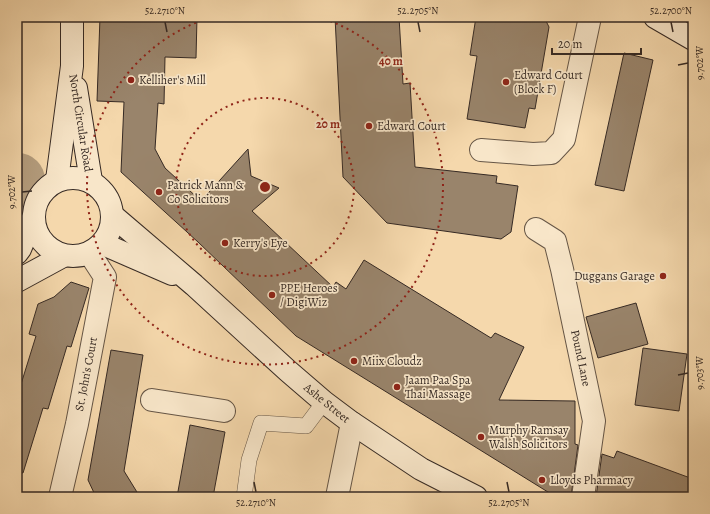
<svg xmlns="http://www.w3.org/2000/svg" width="710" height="514" font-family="Alegreya,serif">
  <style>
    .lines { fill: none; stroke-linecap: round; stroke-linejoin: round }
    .river { stroke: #b49d7e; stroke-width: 54 }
    .building { fill: #99846b; stroke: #362a24 }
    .lane-casing { stroke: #665646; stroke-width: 16 }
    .street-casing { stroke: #665646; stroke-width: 24 }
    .secondary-casing { stroke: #362a24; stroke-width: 24 }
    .lane { stroke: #f8e6c9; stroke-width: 15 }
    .street { stroke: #f8e6c9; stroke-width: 22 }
    .secondary { stroke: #f8e6c9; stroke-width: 22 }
    .ticks { fill: none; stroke: #362a24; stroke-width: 1.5 }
    .ring { fill: none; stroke: #8f2418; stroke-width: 2; stroke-dasharray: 2 4 }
    .poi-dot { fill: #8f2418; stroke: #f8e6c9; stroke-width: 1.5 }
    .labels { text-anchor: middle; stroke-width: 3.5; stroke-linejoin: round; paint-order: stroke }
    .poi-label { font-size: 12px; fill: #362a24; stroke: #f8e6c9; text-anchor: start }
    .street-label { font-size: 12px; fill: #362a24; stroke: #f8e6c9 }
    .centre { fill: #8f2418; stroke: #f8e6c9; stroke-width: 2 }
    .ring-label { font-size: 12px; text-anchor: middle; font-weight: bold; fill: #8f2418; stroke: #f8e6c9; stroke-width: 3.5; stroke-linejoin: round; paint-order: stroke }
    .neatline { fill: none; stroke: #362a24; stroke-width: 1.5 }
    .ticks-label { font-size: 10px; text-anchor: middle; fill: #362a24 }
  </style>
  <rect width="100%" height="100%" fill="#f5d8ac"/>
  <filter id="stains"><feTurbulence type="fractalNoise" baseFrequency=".005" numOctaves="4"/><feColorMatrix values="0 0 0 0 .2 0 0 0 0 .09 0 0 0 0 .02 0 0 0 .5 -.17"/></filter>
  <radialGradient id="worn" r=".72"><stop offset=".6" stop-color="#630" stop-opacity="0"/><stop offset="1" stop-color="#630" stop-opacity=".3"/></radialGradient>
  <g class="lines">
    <polyline class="river" points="17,180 18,180"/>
  </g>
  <g class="building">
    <polygon points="100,17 197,17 196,58 165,57 164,104 158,103 155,149 165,168 201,201 248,149 251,176 279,188 252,211 333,287 336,282 346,289 364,260 491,338 495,333 524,347 499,400 575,401 575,444 578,445 571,497 556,497 296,336 198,242 121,172 124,102 97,101"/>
    <polygon points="335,17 399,17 403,84 410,83 415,167 497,176 496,183 518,186 511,232 501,239 387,223 343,177"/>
    <polygon points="476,17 544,17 549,27 535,109 529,108 525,128 467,119 477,56 470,55"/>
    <polygon points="624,53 653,60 624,191 595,185"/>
    <polygon points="71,282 89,288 71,347 67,346 48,409 43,408 23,473 17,472 17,397 36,336 29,334 38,304 54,297"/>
    <polygon points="636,303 648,344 598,358 586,317"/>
    <polygon points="643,348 687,354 679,411 635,405"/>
    <polygon points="111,350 143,355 124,471 140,497 96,497 88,480"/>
    <polygon points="190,425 225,432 213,497 177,497"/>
    <polygon points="617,451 693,479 693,497 596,497 602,454 614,458"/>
  </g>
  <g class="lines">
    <defs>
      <polyline id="lane" points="244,497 249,460 261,423 306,426 324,402"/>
      <g id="street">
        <polyline points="481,150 533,154 551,153 564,139 590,17"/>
        <polyline points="536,229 555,241 562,269 594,421 583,497"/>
        <polyline points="152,400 224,411"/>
        <polyline points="60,497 77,424 105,277 90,254"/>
        <polyline points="337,497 352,423"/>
      </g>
      <g id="secondary">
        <polyline points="655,17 693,39"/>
        <polyline points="76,88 91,181"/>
        <circle cx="73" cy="217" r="39"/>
        <polyline points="57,180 72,66 72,17"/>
        <polyline points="112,215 194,285 288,371 324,402 352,423 421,469 476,497"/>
        <polyline points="103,244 172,274"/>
        <polyline points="17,253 20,249 33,218"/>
        <polyline points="17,281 63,256"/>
      </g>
    </defs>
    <use href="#lane" class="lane-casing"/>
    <use href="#street" class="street-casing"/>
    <use href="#secondary" class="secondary-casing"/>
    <use href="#lane" class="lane"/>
    <use href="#street" class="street"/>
    <use href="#secondary" class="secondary"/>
  </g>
  <path class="ticks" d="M165,22l2,10M418,22l2,10M671,22l2,10M678,65l10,-2M22,192l10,-1M678,375l10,-2M254,482l2,10M507,482l2,10"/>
  <g class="ring">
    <circle cx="265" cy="187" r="89"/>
    <path d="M319 17A178 178 0 1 1 211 17"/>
  </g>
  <g class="poi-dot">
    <circle cx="131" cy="80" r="4"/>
    <circle cx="506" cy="82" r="4"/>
    <circle cx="369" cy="126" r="4"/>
    <circle cx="159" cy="192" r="4"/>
    <circle cx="225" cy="243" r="4"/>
    <circle cx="663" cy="276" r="4"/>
    <circle cx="272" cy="295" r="4"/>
    <circle cx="354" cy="361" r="4"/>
    <circle cx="397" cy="387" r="4"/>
    <circle cx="481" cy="437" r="4"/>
    <circle cx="542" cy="480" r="4"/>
  </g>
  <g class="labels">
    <g class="poi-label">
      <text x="514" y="79">Edward Court<tspan x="514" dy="14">(Block F)</tspan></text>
      <text x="139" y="84">Kelliher's Mill</text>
      <text x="377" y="130">Edward Court</text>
      <text x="167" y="189">Patrick Mann &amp;<tspan x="167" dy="14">Co Solicitors</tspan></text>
      <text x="233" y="247">Kerry's Eye</text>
      <text x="655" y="280" text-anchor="end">Duggans Garage</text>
      <text x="280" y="292">PPE Heroes<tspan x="280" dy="14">/ DigiWiz</tspan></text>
      <text x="362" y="365">Miix Cloudz</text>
      <text x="405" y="384">Jaam Paa Spa<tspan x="405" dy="14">Thai Massage</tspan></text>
      <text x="489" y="434">Murphy Ramsay<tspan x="489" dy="14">Walsh Solicitors</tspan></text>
      <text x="550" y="484">Lloyds Pharmacy</text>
    </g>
    <g class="street-label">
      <text transform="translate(81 123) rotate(81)" y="4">North Circular Road</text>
      <text transform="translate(581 358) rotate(78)" y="4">Pound Lane</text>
      <text transform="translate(86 374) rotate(-79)" y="4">St. John's Court</text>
      <text transform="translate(327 403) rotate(39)" y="4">Ashe Street</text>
    </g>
  </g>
  <circle cx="265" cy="187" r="6" class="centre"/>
  <g class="ring-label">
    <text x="391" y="65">40 m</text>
    <text x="328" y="128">20 m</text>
  </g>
  <rect width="710" height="514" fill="none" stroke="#f5d8ac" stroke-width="44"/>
  <path d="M552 48v6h89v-6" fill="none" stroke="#362a24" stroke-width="2"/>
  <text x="558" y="48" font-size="12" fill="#362a24" stroke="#f8e6c9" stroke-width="3" paint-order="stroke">20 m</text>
  <rect x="22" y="22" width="666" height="470" class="neatline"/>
  <g class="ticks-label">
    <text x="165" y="14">52.2710°N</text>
    <text x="418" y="14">52.2705°N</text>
    <text x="671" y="14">52.2700°N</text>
    <text transform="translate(699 63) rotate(-90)" y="4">9.702°W</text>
    <text transform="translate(11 192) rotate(-90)" y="4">9.702°W</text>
    <text transform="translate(699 373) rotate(-90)" y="4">9.703°W</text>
    <text x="256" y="506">52.2710°N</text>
    <text x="509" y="506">52.2705°N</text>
  </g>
  <rect width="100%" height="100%" filter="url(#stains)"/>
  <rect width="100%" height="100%" fill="url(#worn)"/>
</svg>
